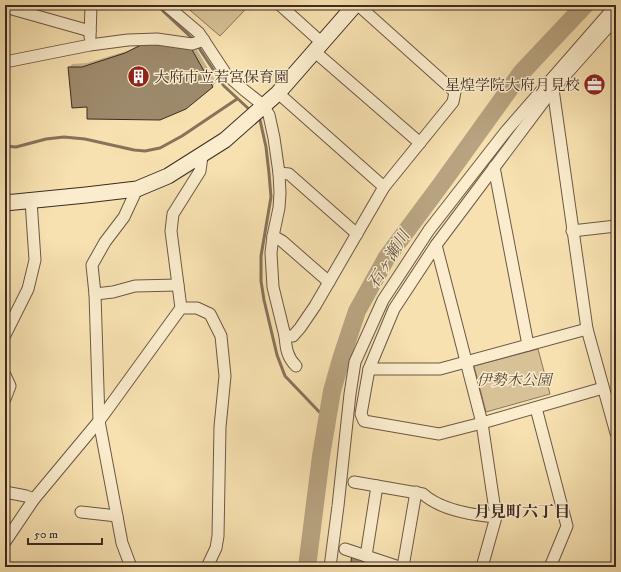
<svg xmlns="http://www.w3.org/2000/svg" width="621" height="572" font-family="'IM FELL DW Pica','Noto Serif JP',serif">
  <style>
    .green { fill: #d7c298; stroke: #8a765e }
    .shadow { fill: #0003 }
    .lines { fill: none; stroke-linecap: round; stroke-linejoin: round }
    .stream { stroke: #86735b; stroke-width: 3 }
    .river { stroke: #b7a380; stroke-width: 18 }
    .building { fill: #9d8a6c; stroke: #3c2b23 }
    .street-casing { stroke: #6b5846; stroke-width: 13 }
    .secondary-casing { stroke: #3c2b23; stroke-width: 17 }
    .street { stroke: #faeccc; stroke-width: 11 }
    .secondary { stroke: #faeccc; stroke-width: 15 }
    .labels { text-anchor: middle; stroke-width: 3; stroke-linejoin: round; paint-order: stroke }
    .poi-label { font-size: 15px; fill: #3c2b23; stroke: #faeccc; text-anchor: start }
    .park-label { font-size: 15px; font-style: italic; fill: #5b493a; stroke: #faeccc }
    .water-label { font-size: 16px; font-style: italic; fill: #614f3f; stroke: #faeccc }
    .neighbourhood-label { font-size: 16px; font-weight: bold; fill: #3c2b23; stroke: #faeccc }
  </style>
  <rect width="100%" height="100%" fill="#f7e1b0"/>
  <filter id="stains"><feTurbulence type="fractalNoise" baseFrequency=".005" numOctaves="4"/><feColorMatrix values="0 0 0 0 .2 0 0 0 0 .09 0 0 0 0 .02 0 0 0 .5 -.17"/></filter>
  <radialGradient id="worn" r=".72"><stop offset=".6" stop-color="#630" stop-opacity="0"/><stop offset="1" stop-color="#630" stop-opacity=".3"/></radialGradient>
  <g class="green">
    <polygon points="184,5 245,5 244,11 220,36"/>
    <polygon points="538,349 550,394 486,412 474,366"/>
  </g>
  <polygon class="shadow" points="151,38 194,45 216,82 213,86 89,106 69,68 72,64 87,63 130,50"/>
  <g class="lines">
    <g class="stream">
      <polyline points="158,5 164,12 194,40"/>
      <polyline points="197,45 224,86 251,111"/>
      <polyline points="258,118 260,120 266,147 269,173 271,197 261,256 261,281 264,300 277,355 285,376 327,420"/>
      <polyline points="5,146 16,147 46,139 64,137 85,139 134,150 145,151 160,148 182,136 237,99"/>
    </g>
    <polyline class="river" points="307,567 321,456 332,391 342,356 357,311 387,257 442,183 521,73 585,5"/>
  </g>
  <g class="building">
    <polygon points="147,42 191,48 213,87 186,109 160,120 87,119 87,107 72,108 68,67 82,67 125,53"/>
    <polygon points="352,555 385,567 350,567"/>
  </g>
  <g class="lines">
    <defs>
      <g id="street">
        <polyline points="166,5 199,33 226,74 244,90 263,105 269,115 274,138 279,173 280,193 279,208 273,236 271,253 273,287 285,336 293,336 300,328 315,306 384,187 453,102 455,92 358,5"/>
        <polyline points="280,5 321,42"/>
        <polyline points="5,7 90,31"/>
        <polyline points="90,37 91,5"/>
        <polyline points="314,51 420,143"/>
        <polyline points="5,62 90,45 128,40 157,39 192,44 204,40"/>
        <polyline points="553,89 587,329 616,433"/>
        <polyline points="278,93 384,187"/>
        <polyline points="494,167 528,345"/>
        <polyline points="279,173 289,174 357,234"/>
        <polyline points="572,231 616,226"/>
        <polyline points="273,236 282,241 329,282"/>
        <polyline points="436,245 482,423 496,517 482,567"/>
        <polyline points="95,294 113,292 135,286 178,285"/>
        <polyline points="181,308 197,308 210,314 221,336 225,376 220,427 218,536 216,548 207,567"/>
        <polyline points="5,335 28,289 35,260 31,201"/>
        <path d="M285,336c1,12 2,21 11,30"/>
        <polyline points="369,369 440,369 587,329"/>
        <polyline points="5,375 10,386 5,399"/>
        <polyline points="603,388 482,423 439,434 364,421 361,414 369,369 394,309 436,245 553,89 616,18"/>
        <polyline points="536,408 567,526 550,567"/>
        <path d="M354,482l69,12c18,16 49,21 73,23"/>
        <polyline points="5,492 26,496 34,499"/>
        <polyline points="81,512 117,516"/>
        <polyline points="5,542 34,499 99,421 181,308 171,231 173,214 200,171 202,156"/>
        <polyline points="345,549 399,567"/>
        <polyline points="366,556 377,486"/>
        <polyline points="131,567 122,543 99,421 95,294 92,265 105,242 124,217 137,189"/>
        <polyline points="330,567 338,506 350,394 355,362 383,300 429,230 507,130 616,5"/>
        <polyline points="403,567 416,492"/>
      </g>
      <polyline id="secondary" points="5,203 86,195 137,189 168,176 225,140 278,93 355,5"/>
    </defs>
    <use href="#street" class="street-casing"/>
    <use href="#secondary" class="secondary-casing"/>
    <use href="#street" class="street"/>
    <use href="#secondary" class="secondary"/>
  </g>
  <defs>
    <symbol id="building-disc" viewBox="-11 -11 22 22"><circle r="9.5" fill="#8f2418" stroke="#faeccc"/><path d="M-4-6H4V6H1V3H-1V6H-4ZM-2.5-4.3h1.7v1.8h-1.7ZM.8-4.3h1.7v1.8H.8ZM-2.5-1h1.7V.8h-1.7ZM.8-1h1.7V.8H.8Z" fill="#fff"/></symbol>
    <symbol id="office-disc" viewBox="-11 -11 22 22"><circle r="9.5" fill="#8f2418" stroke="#faeccc"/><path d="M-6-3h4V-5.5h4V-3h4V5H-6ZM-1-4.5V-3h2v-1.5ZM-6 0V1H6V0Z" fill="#fff"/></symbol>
  </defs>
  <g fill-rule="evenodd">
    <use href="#building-disc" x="126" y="64" width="25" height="25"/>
    <use href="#office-disc" x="582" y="72" width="25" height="25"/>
  </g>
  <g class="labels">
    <g class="poi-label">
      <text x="154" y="82">大府市立若宮保育園</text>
      <text x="580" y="90" text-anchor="end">星煌学院大府月見校</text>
    </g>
    <g class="park-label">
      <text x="514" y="385">伊勢木公園</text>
    </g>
    <g class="water-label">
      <text transform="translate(388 259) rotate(-58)" y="6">石ヶ瀬川</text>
    </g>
    <g class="neighbourhood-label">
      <text x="522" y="517">月見町六丁目</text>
    </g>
  </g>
  <rect width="621" height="572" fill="none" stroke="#f7e1b0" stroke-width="20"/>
  <rect x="6" y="6" width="609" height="560" fill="none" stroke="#3c2b23" stroke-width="2"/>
  <rect x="10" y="10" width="601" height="552" fill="none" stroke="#3c2b23"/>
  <path d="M28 538v6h74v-6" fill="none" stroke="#3c2b23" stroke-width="2"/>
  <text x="34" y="538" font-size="12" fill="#3c2b23" stroke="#faeccc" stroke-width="3" paint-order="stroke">50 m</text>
  <rect width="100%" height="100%" filter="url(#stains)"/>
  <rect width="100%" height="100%" fill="url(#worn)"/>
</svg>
